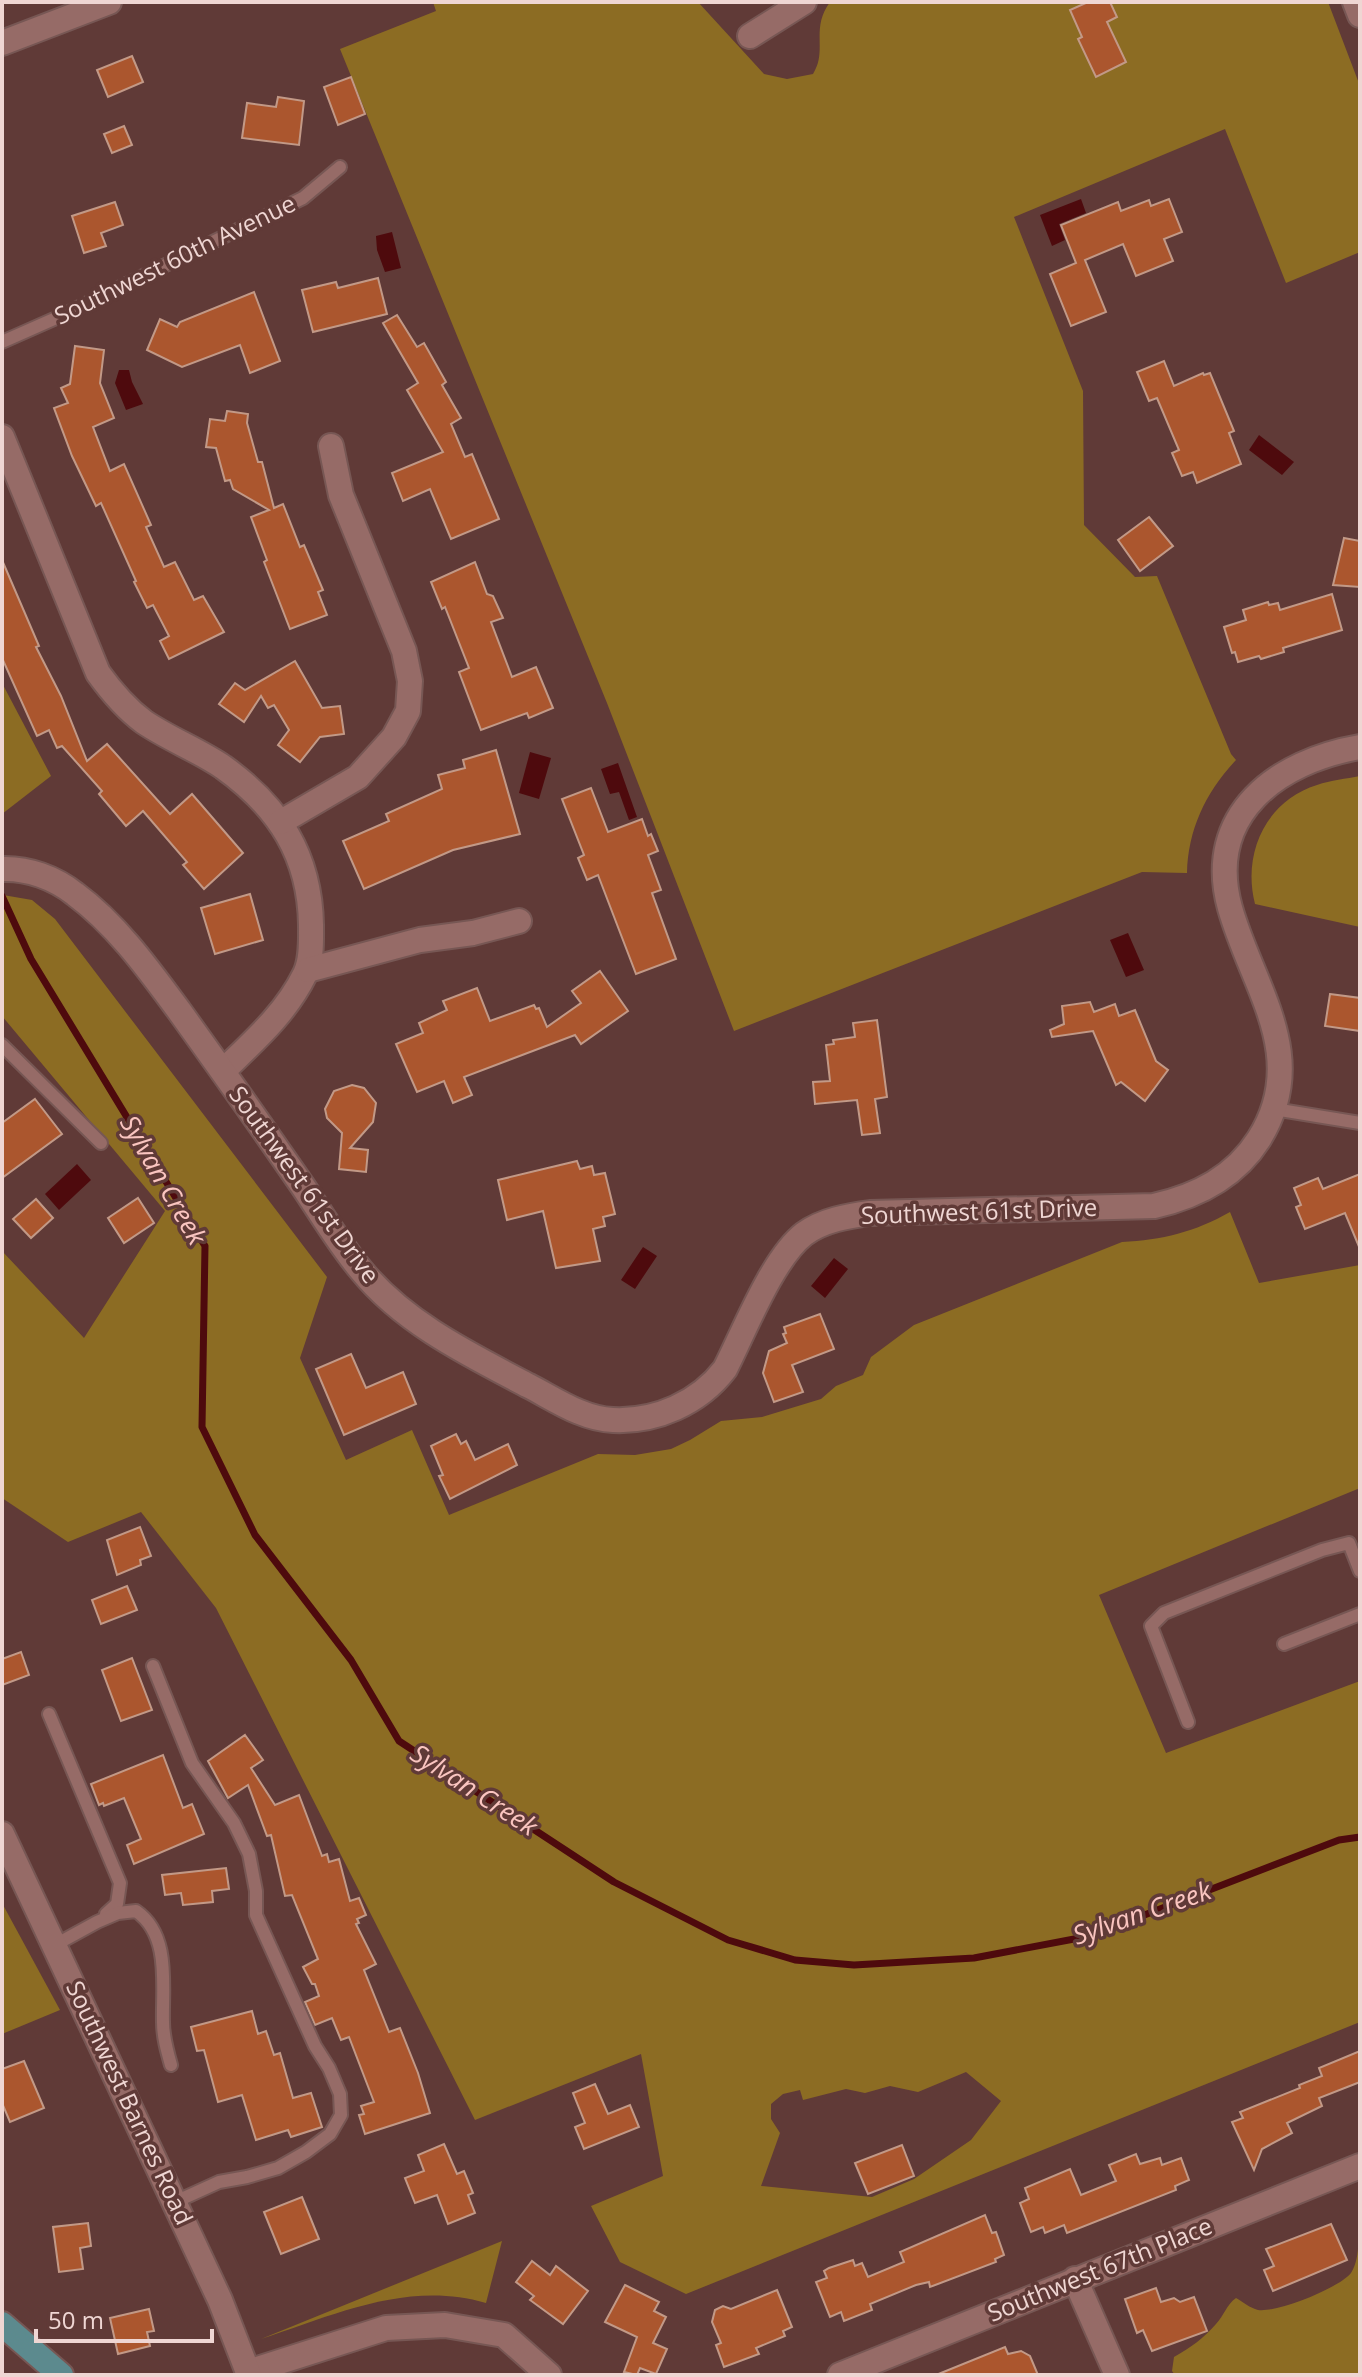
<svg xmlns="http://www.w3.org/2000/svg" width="1362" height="2377" font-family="'Open Sans',sans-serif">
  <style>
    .green { fill: #8c6c23; fill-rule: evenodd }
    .water { fill: #4e0a0d }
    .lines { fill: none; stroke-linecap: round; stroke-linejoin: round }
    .stream { stroke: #4e0a0d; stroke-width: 7 }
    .building { fill: #ab562e; stroke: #c29987; stroke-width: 2 }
    .lane-casing { stroke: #775754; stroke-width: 16 }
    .street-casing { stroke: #775754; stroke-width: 28 }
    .secondary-casing { stroke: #775754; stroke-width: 28 }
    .primary-casing { stroke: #775754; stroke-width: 28 }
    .lane { stroke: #966b67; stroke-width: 12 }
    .street { stroke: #966b67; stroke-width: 24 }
    .secondary { stroke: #966b67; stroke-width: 24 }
    .primary { stroke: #5c8a8e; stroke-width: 24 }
    .labels { text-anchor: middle; stroke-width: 7; stroke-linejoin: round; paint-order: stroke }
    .street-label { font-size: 24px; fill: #efd6d3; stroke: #603a37 }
    .water-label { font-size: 26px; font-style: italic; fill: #fac5c0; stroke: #603a37 }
  </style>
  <rect width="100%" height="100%" fill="#603a37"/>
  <g class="green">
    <path d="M433,2h265l66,72 23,5 26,-5c15,-24 -3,-45 17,-72h498l32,84v166l-74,31 -61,-154 -211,88 69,174 1,134 51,52 22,-1 74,178 5,6c-30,32 -48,69 -49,113l-45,-1 -408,159 -127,-328 -267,-654 96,-38z"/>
    <polygon points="2,683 51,776 2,814"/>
    <path d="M1360,776v151l-105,-23c-13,-51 11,-103 62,-119 14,-5 29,-6 43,-9z"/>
    <path d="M3,895l29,5 23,19 272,358 -27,81 46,102 66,-30 37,85 149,-61 37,1 36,-6 19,-9 31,-19 41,-4 59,-18 15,-13 27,-11 8,-18 43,-32 208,-83c40,-2 73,-10 108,-30l29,71 101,-18v223l-261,107 67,158 194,-72v341l-674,272 -66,-32 -29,-56 72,-30 -22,-122 -166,66 -259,-512 -75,-96 -73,30 -66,-44v-247l82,87 81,-127 -163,-195zM966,2072l35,29 -30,39 -57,39 -42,18 -111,-11 19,-53 -9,-14v-15l12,-10 17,-4 3,10 43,-11 19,4 25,-7 28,6z"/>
    <polygon points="2,1903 60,2010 2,2034"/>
    <path d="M1360,2212v163h-185l-3,-4 2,-14c16,-9 30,-19 42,-33 8,-8 10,-19 20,-26 7,4 14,10 22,12 19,3 81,-22 93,-37 11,-17 6,-44 9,-61z"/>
    <path d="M502,2241l-16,62c-78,-23 -152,12 -225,36z"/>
  </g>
  <g class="water">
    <polygon points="1081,199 1086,213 1059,224 1065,240 1052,246 1040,215"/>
    <polygon points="392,232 401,268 385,272 377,250 376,236"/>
    <polygon points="119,370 129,370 132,382 143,404 126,410 115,383"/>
    <polygon points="1259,435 1294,462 1282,475 1249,450"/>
    <polygon points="530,752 551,758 539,799 519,793"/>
    <polygon points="618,763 637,817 629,820 619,792 610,794 601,769"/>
    <polygon points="1128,933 1144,970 1126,977 1110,940"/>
    <polygon points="77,1164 91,1180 59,1210 45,1194"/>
    <polygon points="643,1247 657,1256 635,1289 621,1280"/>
    <polygon points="834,1258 848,1269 825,1298 811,1286"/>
  </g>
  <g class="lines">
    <polyline class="stream" points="2,896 31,959 205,1246 202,1427 255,1535 351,1660 399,1741 614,1882 728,1940 795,1960 854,1965 974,1958 1090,1936 1339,1840 1360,1837"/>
  </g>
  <g class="building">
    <polygon points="1088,2 1110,2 1117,17 1107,22 1126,62 1096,77 1078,39 1082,37 1070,10"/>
    <polygon points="132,56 143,82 108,97 97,70"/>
    <polygon points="351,77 365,114 338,125 324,87"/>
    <polygon points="278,97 304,101 299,145 242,138 247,103 276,107"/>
    <polygon points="124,126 132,145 112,153 104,134"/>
    <polygon points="1169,199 1182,232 1164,239 1173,261 1136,276 1123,244 1085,260 1106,312 1071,326 1050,274 1076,263 1061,225 1118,202 1121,211 1149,200 1151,206"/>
    <polygon points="115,202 123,225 101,233 106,246 84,253 72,216"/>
    <polygon points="378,278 387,314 313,332 302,290 336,282 338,288"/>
    <polygon points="254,292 280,361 250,373 240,345 182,367 147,350 160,319 177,327 180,322"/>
    <polygon points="397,315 417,347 424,343 446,382 442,385 461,418 451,424 465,457 472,454 499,519 451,539 430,489 403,501 392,473 443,452 407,390 418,383 383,323"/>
    <polygon points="75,346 104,350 100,383 114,418 93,427 110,471 124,464 151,525 146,527 164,567 175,562 194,600 203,596 224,632 169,659 160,641 169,636 153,605 147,608 134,582 136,581 101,503 96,506 72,456 54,408 68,403 61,388 70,384"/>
    <polygon points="1164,361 1174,386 1203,373 1204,375 1210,373 1234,431 1229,433 1241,464 1197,483 1193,472 1182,476 1172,453 1179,450 1157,398 1149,401 1137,372"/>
    <polygon points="227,411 248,414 247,423 258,462 262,462 274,508 283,504 300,547 304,545 323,590 318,592 327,615 290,629 264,562 267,560 251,517 269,510 233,489 230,480 225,481 216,448 206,447 210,419 225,421"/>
    <polygon points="1149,517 1173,546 1140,571 1118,540"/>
    <polygon points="1344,538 1360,541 1360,587 1333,585"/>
    <polygon points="2,560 39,646 36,647 61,696 87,761 107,744 170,814 192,794 243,853 204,889 183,865 187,862 143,811 126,826 99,794 102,791 62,746 57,748 49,730 37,736 2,658"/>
    <polygon points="475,562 487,594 493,596 503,618 491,622 512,677 536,667 553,708 529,718 527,713 481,730 459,672 469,668 445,607 442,609 431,582"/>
    <polygon points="1332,594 1342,630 1283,648 1284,652 1261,659 1259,656 1238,662 1235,652 1232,653 1224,627 1246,620 1243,610 1268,602 1269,605 1278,603 1280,610"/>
    <polygon points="295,661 322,708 340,706 344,734 320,737 300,762 278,745 289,730 274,705 268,708 261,696 244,722 219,704 235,683 245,690"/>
    <polygon points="496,750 520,834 453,850 364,889 343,841 389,821 386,814 442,789 438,775 465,768 463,760"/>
    <polygon points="591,788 608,832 642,819 648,836 651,834 658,851 648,855 661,890 652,893 676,959 636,974 598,875 587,880 578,858 584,855 562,799"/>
    <polygon points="250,894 263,940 215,954 201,908"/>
    <polygon points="600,971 628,1011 581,1044 575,1035 464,1077 472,1095 453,1103 444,1081 417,1092 396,1044 423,1033 419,1023 447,1010 443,1001 477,988 490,1021 534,1005 536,1009 539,1008 547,1027 581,1003 572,991"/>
    <polygon points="1330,994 1360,998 1360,1031 1325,1026"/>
    <polygon points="1090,1002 1094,1012 1115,1004 1119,1016 1135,1010 1156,1061 1168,1070 1145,1101 1121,1082 1116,1085 1093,1031 1052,1037 1050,1030 1064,1024 1062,1006"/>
    <polygon points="877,1020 887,1097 875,1099 880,1133 862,1135 857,1100 815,1104 813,1082 830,1081 826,1045 834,1044 833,1040 855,1037 853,1023"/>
    <polygon points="352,1085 364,1088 376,1103 373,1122 350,1148 368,1150 366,1172 339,1169 342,1133 327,1118 325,1109 334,1091"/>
    <polygon points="35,1099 62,1134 2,1178 2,1123"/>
    <polygon points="577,1161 580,1169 592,1166 594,1175 605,1173 615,1214 603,1217 605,1226 593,1229 600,1261 556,1268 543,1211 507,1220 498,1180"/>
    <polygon points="1360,1174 1360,1249 1345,1213 1305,1229 1296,1207 1301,1205 1294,1188 1318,1178 1323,1189"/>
    <polygon points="138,1198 154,1223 124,1243 108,1218"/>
    <polygon points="36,1199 53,1218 31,1238 13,1219"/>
    <polygon points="820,1314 834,1349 792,1365 803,1392 774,1402 763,1373 769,1351 787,1343 783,1334 786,1333 784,1327"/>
    <polygon points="351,1354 366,1388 403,1372 416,1404 344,1435 316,1369"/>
    <polygon points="456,1434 461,1444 466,1441 475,1460 508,1444 517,1465 450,1499 439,1476 443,1475 431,1446"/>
    <polygon points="140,1527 151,1556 140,1560 141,1565 117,1575 107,1540"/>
    <polygon points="127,1586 137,1610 101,1624 92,1600"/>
    <polygon points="21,1652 29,1675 2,1685 2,1659"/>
    <polygon points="132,1658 152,1710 121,1721 102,1670"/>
    <polygon points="245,1735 263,1760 251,1768 275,1805 299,1795 322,1856 327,1854 329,1862 339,1859 350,1901 359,1898 366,1915 357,1919 359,1923 356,1924 376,1964 364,1970 389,2032 400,2028 418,2073 430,2113 365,2134 359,2115 364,2114 361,2106 374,2102 349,2037 341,2040 332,2018 315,2025 305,2002 319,1996 315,1984 312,1984 303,1967 318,1959 292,1895 285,1896 271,1835 267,1836 248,1785 228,1798 208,1761"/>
    <polygon points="163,1755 183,1808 192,1804 204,1834 134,1864 127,1845 141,1839 124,1798 104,1806 103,1803 99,1805 91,1784"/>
    <polygon points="226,1868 229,1889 212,1891 213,1902 183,1905 181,1893 165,1895 162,1875"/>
    <polygon points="252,2011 258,2034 266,2031 274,2055 280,2053 293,2098 311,2093 322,2127 291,2137 288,2130 256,2140 242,2095 218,2102 204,2050 197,2051 191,2027"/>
    <polygon points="1360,2051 1360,2082 1319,2098 1322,2106 1287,2123 1292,2133 1262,2149 1254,2170 1232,2122 1243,2118 1240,2112 1300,2088 1299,2085 1322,2076 1319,2068"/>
    <polygon points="24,2061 44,2108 10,2122 2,2103 2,2069"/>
    <polygon points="595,2084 608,2114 630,2105 639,2127 584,2149 575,2127 585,2123 573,2093"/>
    <polygon points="444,2144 457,2174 464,2171 473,2193 468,2195 475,2213 448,2224 437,2195 415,2203 405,2178 424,2171 418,2155"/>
    <polygon points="902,2145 914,2176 868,2194 855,2163"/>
    <polygon points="1136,2154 1140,2164 1160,2158 1162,2165 1181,2158 1189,2180 1175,2186 1176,2190 1067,2233 1064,2225 1045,2233 1043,2227 1031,2232 1020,2203 1029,2199 1025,2188 1070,2169 1081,2195 1116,2181 1109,2165"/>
    <polygon points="302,2197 319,2239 281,2254 264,2212"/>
    <polygon points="985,2215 992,2233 996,2232 1004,2255 995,2259 996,2262 930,2287 929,2282 916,2285 870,2304 872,2310 844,2321 841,2312 830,2317 816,2282 827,2278 824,2271 829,2268 853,2260 855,2266 862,2263 868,2277 904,2262 900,2252"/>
    <polygon points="88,2223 91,2246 80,2248 83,2269 59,2272 53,2227"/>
    <polygon points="1331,2224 1347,2260 1273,2291 1264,2270 1274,2266 1266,2249"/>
    <polygon points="532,2261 550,2275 556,2266 588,2291 563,2324 530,2300 534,2296 516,2282"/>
    <polygon points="625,2285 659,2302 654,2311 666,2317 653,2343 667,2349 656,2374 640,2368 637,2375 624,2372 637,2337 605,2322"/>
    <polygon points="1156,2288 1161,2302 1174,2298 1180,2302 1194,2297 1207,2331 1152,2351 1143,2330 1137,2333 1125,2299"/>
    <polygon points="777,2290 792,2327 783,2331 785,2336 756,2348 759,2354 724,2367 716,2345 721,2343 712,2322 715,2310 723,2306 731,2309"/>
    <polygon points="149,2309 154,2331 147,2332 150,2346 118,2354 110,2318"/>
    <polygon points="1005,2347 1008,2354 1021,2351 1030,2356 1038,2375 936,2375"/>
  </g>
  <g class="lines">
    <defs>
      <g id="lane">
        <polyline points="2,342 63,315 303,198 340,167"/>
        <polyline points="2,1045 101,1143"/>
        <polyline points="1274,1109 1360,1123"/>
        <polyline points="1284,1644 1360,1614"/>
        <polyline points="153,1666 192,1763 234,1823 249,1854 256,1891 256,1915 315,2046 329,2068 340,2094 341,2115 330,2134 306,2152 278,2168 247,2177 219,2182 175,2202"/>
        <polyline points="49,1714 120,1883 117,1904 106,1914"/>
        <polyline points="1188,1722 1151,1626 1164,1613 1322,1550 1349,1543 1360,1571"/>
        <path d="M55,1945l42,-23 21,-9 18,-2c35,24 26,75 27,111 0,15 4,29 8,43"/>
      </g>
      <g id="street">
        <polyline points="1355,2 1360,15"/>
        <polyline points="750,36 804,2"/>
        <polyline points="2,43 109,2"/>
        <path d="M2,437l96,236c13,18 27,35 46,49 25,17 54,28 79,45 56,40 87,89 88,158 0,15 1,35 -6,49 -19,39 -51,67 -82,97"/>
        <polyline points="281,822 358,777 394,737 408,711 410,681 404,651 341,495 331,446"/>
        <polyline points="308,970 420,940 473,933 519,921"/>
        <polyline points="1075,2279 1117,2375"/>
        <polyline points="248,2372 386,2328 445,2325 504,2335 549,2375"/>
        <polyline points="840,2375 1360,2166"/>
      </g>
      <g id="secondary">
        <path d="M2,869c26,-1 53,9 73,25 42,31 74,76 105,118 41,57 82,115 122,173 19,28 37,59 59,85 43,53 109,85 168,116 27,14 54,33 84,34 43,2 86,-17 112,-51 19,-37 47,-110 79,-135 19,-14 44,-18 66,-21l284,-7c44,-10 81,-29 105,-67 52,-83 -7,-152 -29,-231 -26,-94 48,-147 130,-161"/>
        <polyline points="2,1834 220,2300 249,2375"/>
      </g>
      <polyline id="primary" points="2,2324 61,2375"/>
    </defs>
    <use href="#lane" class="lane-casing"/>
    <use href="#street" class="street-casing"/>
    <use href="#secondary" class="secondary-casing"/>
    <use href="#primary" class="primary-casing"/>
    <use href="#lane" class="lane"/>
    <use href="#street" class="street"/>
    <use href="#secondary" class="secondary"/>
    <use href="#primary" class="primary"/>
  </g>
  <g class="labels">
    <g class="street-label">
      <text transform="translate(175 260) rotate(-26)" y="8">Southwest 60th Avenue</text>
      <text transform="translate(304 1185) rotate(54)" y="8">Southwest 61st Drive</text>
      <text transform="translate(979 1212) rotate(-2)" y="8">Southwest 61st Drive</text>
      <text transform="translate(129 2103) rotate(65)" y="8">Southwest Barnes Road</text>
      <text transform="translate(1100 2270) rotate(-22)" y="8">Southwest 67th Place</text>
    </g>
    <g class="water-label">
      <text transform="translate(163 1180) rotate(60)" y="9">Sylvan Creek</text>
      <text transform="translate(474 1790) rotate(33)" y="9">Sylvan Creek</text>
      <text transform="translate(1142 1913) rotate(-19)" y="9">Sylvan Creek</text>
    </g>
  </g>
  <rect width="1362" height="2377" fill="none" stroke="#efd6d3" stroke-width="8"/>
  <path d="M36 2329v12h176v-12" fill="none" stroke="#efd6d3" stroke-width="4"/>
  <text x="48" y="2329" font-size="24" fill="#efd6d3" stroke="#603a37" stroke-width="6" paint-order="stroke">50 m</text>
</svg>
